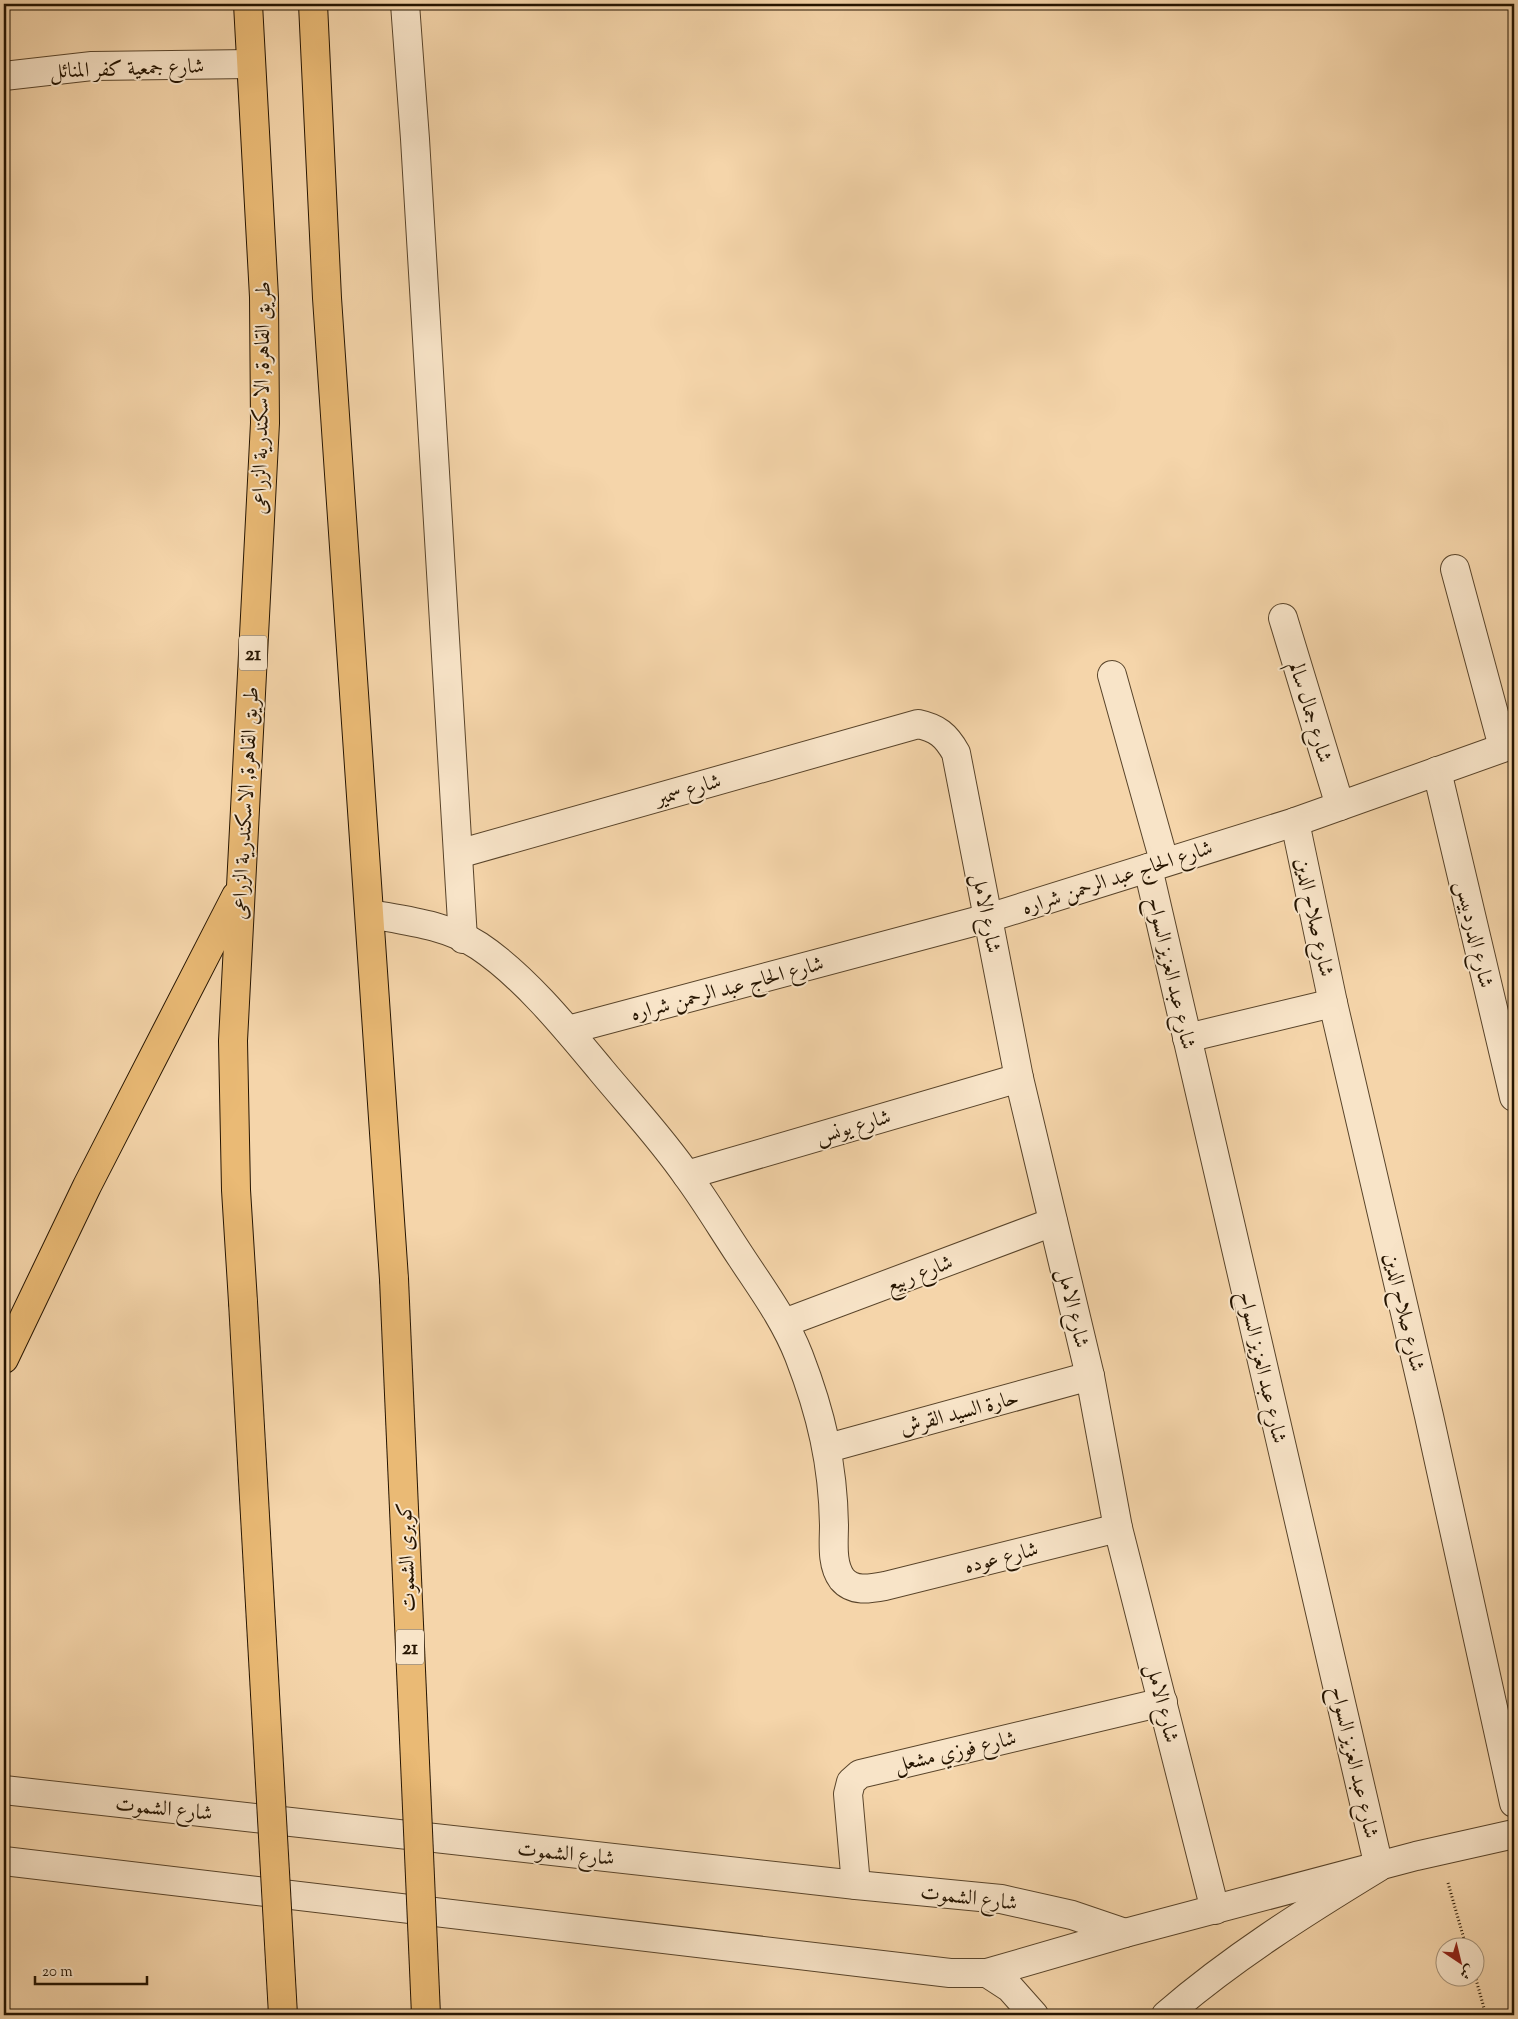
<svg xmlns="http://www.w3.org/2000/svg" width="1518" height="2019" font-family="'Sorts Mill Goudy',Amiri,serif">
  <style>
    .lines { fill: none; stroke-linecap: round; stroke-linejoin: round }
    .minor-casing { stroke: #59442a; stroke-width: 30 }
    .tertiary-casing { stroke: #59442a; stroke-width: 30 }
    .trunk-casing { stroke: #251400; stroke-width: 30 }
    .path { stroke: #251400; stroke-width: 3; stroke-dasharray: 1 2.5; stroke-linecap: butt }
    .minor { stroke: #f8e4c8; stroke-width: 28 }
    .tertiary { stroke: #f8e4c8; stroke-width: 28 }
    .trunk { stroke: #eaba75; stroke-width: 28 }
    .trunk-bridge-casing { stroke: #251400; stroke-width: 30; stroke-linecap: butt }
    .trunk-bridge { stroke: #eaba75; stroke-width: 28 }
    .labels { text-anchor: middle; stroke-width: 4; stroke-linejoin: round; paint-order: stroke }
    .shield { fill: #f8e4c8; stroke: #64523c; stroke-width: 1 }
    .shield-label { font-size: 20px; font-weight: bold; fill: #251400 }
    .street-label { font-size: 21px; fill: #251400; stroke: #f8e4c8 }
  </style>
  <rect width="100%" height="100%" fill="#f5d5aa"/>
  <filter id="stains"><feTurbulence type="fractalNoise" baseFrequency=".004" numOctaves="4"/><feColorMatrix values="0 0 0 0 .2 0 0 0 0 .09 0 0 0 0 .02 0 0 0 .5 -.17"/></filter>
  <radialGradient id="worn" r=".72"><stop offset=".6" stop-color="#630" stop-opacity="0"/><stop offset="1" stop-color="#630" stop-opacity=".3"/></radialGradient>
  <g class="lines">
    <defs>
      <g id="minor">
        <polyline points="405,4 415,139 463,939"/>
        <polyline points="4,76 92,66 251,64"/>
        <polyline points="1455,569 1503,747"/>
        <polyline points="1283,618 1340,806"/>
        <polyline points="1112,675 1164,861"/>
        <polyline points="1437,771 1514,1097"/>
        <polyline points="1295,822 1333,1003 1429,1416 1514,1803"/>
        <path d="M458,854l460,-130c19,4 28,11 38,29l63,325 71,298 28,152 97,382"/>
        <path d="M1148,868l231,999c-74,45 -147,91 -213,148"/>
        <path d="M370,914c38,7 76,11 109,32 45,30 88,83 122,124 29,35 61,69 87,107 19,26 35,53 53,80 21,32 44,63 58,99 22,57 34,108 35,169 0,17 -3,39 8,54 11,13 27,10 43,7l233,-58"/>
        <polyline points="568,1030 988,918 1295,822 1514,744"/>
        <polyline points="1187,1038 1333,1003"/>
        <polyline points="687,1175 1019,1078"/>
        <polyline points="784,1323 1053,1222"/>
        <polyline points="828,1448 1090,1376"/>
        <polyline points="856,1885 848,1794 851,1782 860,1774 1163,1702"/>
        <polyline points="987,1973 1010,1988 1034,2015"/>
      </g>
      <g id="tertiary">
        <polyline points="4,1790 856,1885 1001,1899 1072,1915 1125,1933"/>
        <polyline points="4,1861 950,1973 987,1973 1125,1933 1416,1856 1514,1834"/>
      </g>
      <g id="trunk">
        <polyline points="313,4 327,298 394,1279"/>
        <polyline points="243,1302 236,1190 233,1041 265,423 264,297 248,4"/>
        <polyline points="4,1359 87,1186 236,896"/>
      </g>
    </defs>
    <use href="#minor" class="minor-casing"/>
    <use href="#tertiary" class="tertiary-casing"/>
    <use href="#trunk" class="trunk-casing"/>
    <g class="path">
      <polyline points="1448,1883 1466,1946"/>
      <polyline points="1475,1976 1486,2015"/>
    </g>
    <use href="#minor" class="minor"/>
    <use href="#tertiary" class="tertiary"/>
    <use href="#trunk" class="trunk"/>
    <defs>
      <g id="trunk-bridge">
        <polyline points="394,1279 426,2015"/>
        <polyline points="243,1302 283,2015"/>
      </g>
    </defs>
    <use href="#trunk-bridge" class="trunk-bridge-casing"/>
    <use href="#trunk-bridge" class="trunk-bridge"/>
  </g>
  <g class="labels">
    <g class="shield">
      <rect x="239" y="635.5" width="28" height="35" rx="4"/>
      <rect x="396" y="1629.5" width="28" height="35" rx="4"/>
    </g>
    <g class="shield-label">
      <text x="253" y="660">21</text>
      <text x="410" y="1654">21</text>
    </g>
    <g class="street-label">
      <text transform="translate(127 68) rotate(-2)" y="7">شارع جمعية كفر المنائل</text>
      <text transform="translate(261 398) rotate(-89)" y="7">طريق القاهرة, الاسكندرية الزراعى</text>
      <text transform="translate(1311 712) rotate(73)" y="7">شارع جمال سالم</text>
      <text transform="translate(688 789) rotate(-16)" y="7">شارع سمير</text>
      <text transform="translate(245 803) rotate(-87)" y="7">طريق القاهرة, الاسكندرية الزراعى</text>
      <text transform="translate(1117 877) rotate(-18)" y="7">شارع الحاج عبد الرحمن شراره</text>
      <text transform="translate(987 913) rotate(79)" y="7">شارع الامل</text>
      <text transform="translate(1315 917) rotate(78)" y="7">شارع صلاح الدين</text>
      <text transform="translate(1475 934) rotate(77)" y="7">شارع الدردبيس</text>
      <text transform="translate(1172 973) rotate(77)" y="7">شارع عبد العزيز السواح</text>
      <text transform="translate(727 988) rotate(-15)" y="7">شارع الحاج عبد الرحمن شراره</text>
      <text transform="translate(853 1126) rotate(-16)" y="7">شارع يونس</text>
      <text transform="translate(919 1273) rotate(-21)" y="7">شارع ربيع</text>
      <text transform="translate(1074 1308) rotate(77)" y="7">شارع الامل</text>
      <text transform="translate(1405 1312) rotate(77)" y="7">شارع صلاح الدين</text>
      <text transform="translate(1263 1367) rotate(77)" y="7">شارع عبد العزيز السواح</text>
      <text transform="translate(959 1412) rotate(-15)" y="7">حارة السيد القرش</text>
      <text transform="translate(406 1557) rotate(-92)" y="7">كوبرى الشموت</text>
      <text transform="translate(1001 1557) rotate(-14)" y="7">شارع عوده</text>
      <text transform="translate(1163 1703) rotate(76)" y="7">شارع الامل</text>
      <text transform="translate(955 1751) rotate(-13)" y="7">شارع فوزي مشعل</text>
      <text transform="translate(1355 1762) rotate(77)" y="7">شارع عبد العزيز السواح</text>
      <text transform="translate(164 1808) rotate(6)" y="7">شارع الشموت</text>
      <text transform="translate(566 1853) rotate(6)" y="7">شارع الشموت</text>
      <text transform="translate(969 1897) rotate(7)" y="7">شارع الشموت</text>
    </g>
  </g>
  <rect width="1518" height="2019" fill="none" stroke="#f5d5aa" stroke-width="20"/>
  <rect x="5" y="5" width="1508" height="2009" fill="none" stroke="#251400" stroke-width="2.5"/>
  <rect x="10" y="10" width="1498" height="1999" fill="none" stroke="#251400"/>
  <g transform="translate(1460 1962) rotate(145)"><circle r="24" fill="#f8e4c8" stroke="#a49178"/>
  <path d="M0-4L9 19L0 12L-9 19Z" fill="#8f2418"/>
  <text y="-8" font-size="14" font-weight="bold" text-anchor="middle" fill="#251400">ش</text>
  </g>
  <path d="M35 1976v8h112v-8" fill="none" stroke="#251400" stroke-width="2.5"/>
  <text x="42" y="1976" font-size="15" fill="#251400" stroke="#f8e4c8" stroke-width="4" paint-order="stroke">20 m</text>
  <rect width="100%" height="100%" filter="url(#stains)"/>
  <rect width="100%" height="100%" fill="url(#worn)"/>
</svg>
